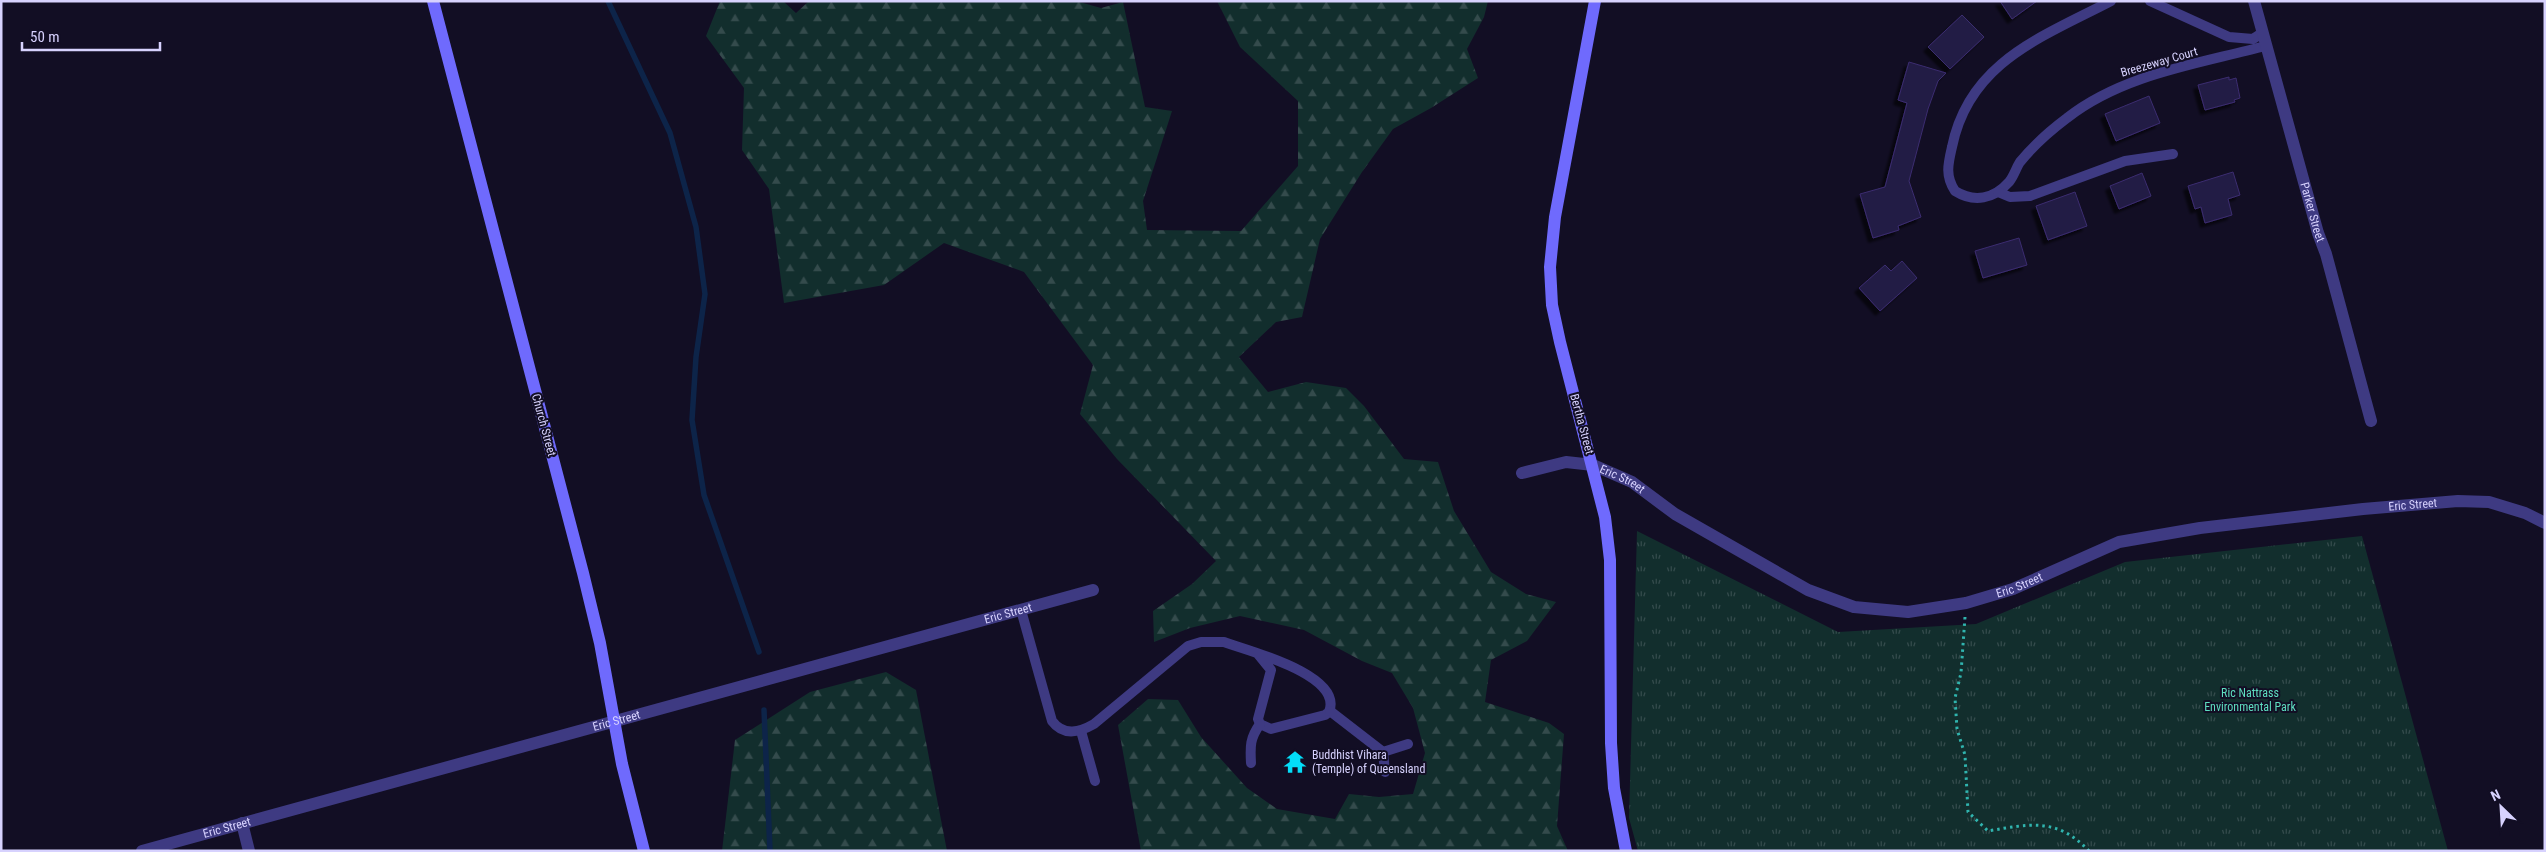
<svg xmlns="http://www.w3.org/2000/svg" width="2546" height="852" font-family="'Roboto Condensed',sans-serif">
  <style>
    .grass { fill: url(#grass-tufts) }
    .forest { fill: url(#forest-firs) }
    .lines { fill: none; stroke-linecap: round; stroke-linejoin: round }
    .stream { stroke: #0d2449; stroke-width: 5.5 }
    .building { fill: #241b45; stroke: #3b2d70; filter: url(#shadow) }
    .path { stroke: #30b4ae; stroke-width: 3; stroke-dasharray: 2.5 4; stroke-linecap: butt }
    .lane { stroke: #3e3a82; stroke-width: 10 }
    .street { stroke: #3e3a82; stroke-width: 12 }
    .secondary { stroke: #6f6afd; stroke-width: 12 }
    .labels { text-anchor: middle; stroke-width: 4; stroke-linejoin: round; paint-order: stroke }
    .street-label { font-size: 12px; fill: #d7d2fe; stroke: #120e24 }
    .park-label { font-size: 12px; fill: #5edec0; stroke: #120e24 }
    .poi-label { font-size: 12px; fill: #d7d2fe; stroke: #120e24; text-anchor: start }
  </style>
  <defs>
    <pattern id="grass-tufts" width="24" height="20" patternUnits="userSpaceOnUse" patternTransform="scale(1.25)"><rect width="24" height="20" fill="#122e2d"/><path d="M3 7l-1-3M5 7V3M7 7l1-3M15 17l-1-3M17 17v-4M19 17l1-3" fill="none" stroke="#344b4c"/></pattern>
    <pattern id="forest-firs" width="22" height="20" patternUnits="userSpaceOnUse" patternTransform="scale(1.25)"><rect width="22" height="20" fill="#122e2d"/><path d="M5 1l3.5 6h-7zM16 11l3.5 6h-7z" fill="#344b4c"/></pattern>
    <filter id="shadow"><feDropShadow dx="-4.5" dy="4.5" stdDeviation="1" flood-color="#0009"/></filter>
  </defs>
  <rect width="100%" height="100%" fill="#120e24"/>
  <polygon class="grass" points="1637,531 1838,632 1976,624 2125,562 2362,536 2448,851 1638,851 1629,818"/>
  <g class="forest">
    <polygon points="720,1 783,1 796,13 809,1 1076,1 1101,8 1123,2 1145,107 1172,111 1143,201 1147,230 1241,231 1298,166 1298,101 1240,47 1217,1 1488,1 1484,17 1467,49 1478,78 1431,108 1393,129 1362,172 1320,239 1302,317 1276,322 1239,357 1268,392 1306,382 1346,388 1364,406 1404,459 1438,462 1454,511 1491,572 1526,594 1556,602 1527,641 1491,660 1485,702 1549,723 1564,734 1557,826 1568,851 1141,851 1118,725 1148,699 1178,700 1201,737 1247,788 1277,809 1335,819 1349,794 1379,797 1413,794 1425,753 1413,708 1392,673 1362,661 1304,630 1240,616 1190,628 1154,642 1153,611 1192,584 1216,561 1117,459 1080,414 1093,365 1024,272 944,243 884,285 784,303 769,189 742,150 744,88 706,36"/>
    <polygon points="886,672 916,690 947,851 722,851 735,740 810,692"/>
  </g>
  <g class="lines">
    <g class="stream">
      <polyline points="608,1 670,133 696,227 705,294 696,357 692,420 704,495 759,652"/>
      <polyline points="764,710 770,851"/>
    </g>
  </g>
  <g class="building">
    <polygon points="2000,1 2037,1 2012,19"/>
    <polygon points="1962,15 1984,37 1950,69 1928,47"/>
    <polygon points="1909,62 1946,73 1938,81 1928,109 1909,181 1921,217 1898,226 1899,230 1873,238 1860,194 1885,187 1907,103 1898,100"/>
    <polygon points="2229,77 2229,80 2236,78 2240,98 2234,100 2235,102 2205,110 2198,85"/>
    <polygon points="2149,96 2160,123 2116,141 2105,114"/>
    <polygon points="2233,172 2240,195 2228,199 2232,215 2205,223 2201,207 2195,209 2188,186"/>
    <polygon points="2142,173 2151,196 2119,209 2110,186"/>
    <polygon points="2075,192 2087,226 2048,240 2036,206"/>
    <polygon points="2019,238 2027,265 1983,278 1975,251"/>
    <polygon points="1902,261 1917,278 1880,311 1859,288 1885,265 1891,271"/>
  </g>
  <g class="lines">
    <path class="path" d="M1965,617l-4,56 -6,25 2,31 8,26 3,57 20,19c41,-7 69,-14 101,20"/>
    <g class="lane">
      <path d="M2111,1c-69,36 -142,61 -159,146 -4,17 -7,29 3,44 19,12 39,8 54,-9 5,-6 7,-14 11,-20 13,-16 31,-32 47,-44 56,-44 131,-54 198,-72"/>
      <polyline points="2150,1 2229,37 2253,39 2262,33"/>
      <polyline points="1998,192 2010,197 2030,196 2125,161 2173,154"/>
      <path d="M1021,610l31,111c12,16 28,11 42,3l94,-78 13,-4h23c25,9 120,33 105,70l-4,3 -54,14 -11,-5 -2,-5 13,-49 -13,-16"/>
      <polyline points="1330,711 1383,752"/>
      <polyline points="1081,731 1095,781"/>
      <path d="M1251,763c-1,-17 -1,-25 9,-39"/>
      <polyline points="1385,772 1383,752 1408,744"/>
    </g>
    <g class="street">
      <path id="s1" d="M2254,1l64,232 8,21 45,167"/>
      <path id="s2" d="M1522,473l44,-11 27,3 39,17 43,32 133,76 46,17 54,5 58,-9 47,-14 106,-47 81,-14 163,-19 95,-8 31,1 36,11 20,10"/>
      <polyline points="242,823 249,851"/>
      <path id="s3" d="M142,851l951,-261"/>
    </g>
    <g class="secondary">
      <polyline points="433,1 583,573 600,643 622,764 644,851"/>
      <polyline points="1595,1 1555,217 1550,267 1552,305 1560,342 1605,517 1610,560 1611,743 1614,788 1626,851"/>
    </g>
  </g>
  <defs>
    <symbol id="temple-bare" viewBox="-9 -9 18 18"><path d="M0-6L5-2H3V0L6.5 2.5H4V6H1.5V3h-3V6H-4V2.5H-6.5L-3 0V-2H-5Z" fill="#03def9" stroke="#120e24" stroke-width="2.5" paint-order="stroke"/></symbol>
  </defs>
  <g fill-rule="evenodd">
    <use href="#temple-bare" x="1279" y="746" width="32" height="32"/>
  </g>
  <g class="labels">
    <g class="street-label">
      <text transform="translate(2159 62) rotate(-16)" y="4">Breezeway Court</text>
      <text dy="4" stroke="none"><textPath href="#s1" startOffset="219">Parker Street</textPath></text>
      <text transform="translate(1582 424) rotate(75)" y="4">Bertha Street</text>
      <text transform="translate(544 425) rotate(75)" y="4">Church Street</text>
      <text dy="4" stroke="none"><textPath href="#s2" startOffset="105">Eric Street</textPath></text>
      <text dy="4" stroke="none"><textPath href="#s2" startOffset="945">Eric Street</textPath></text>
      <text dy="4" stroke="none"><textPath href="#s2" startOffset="540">Eric Street</textPath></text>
      <text dy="4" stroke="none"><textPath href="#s3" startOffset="898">Eric Street</textPath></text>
      <text dy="4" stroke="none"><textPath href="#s3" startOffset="492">Eric Street</textPath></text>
      <text dy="4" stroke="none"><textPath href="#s3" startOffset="88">Eric Street</textPath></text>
    </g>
    <g class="park-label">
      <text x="2250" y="697">Ric Nattrass<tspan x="2250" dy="14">Environmental Park</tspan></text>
    </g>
    <g class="poi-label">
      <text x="1312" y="759">Buddhist Vihara<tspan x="1312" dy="14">(Temple) of Queensland</tspan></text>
    </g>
  </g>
  <rect width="2546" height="852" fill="none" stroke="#d7d2fe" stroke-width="5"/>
  <g transform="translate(2501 807) rotate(335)" stroke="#120e24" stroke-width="4" paint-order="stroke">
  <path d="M0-4L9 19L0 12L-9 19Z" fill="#d7d2fe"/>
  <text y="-8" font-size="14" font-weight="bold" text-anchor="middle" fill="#d7d2fe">N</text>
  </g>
  <path d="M22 42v8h138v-8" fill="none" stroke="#d7d2fe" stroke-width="2.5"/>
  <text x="30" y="42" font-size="15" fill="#d7d2fe" stroke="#120e24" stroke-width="4" paint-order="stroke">50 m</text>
</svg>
